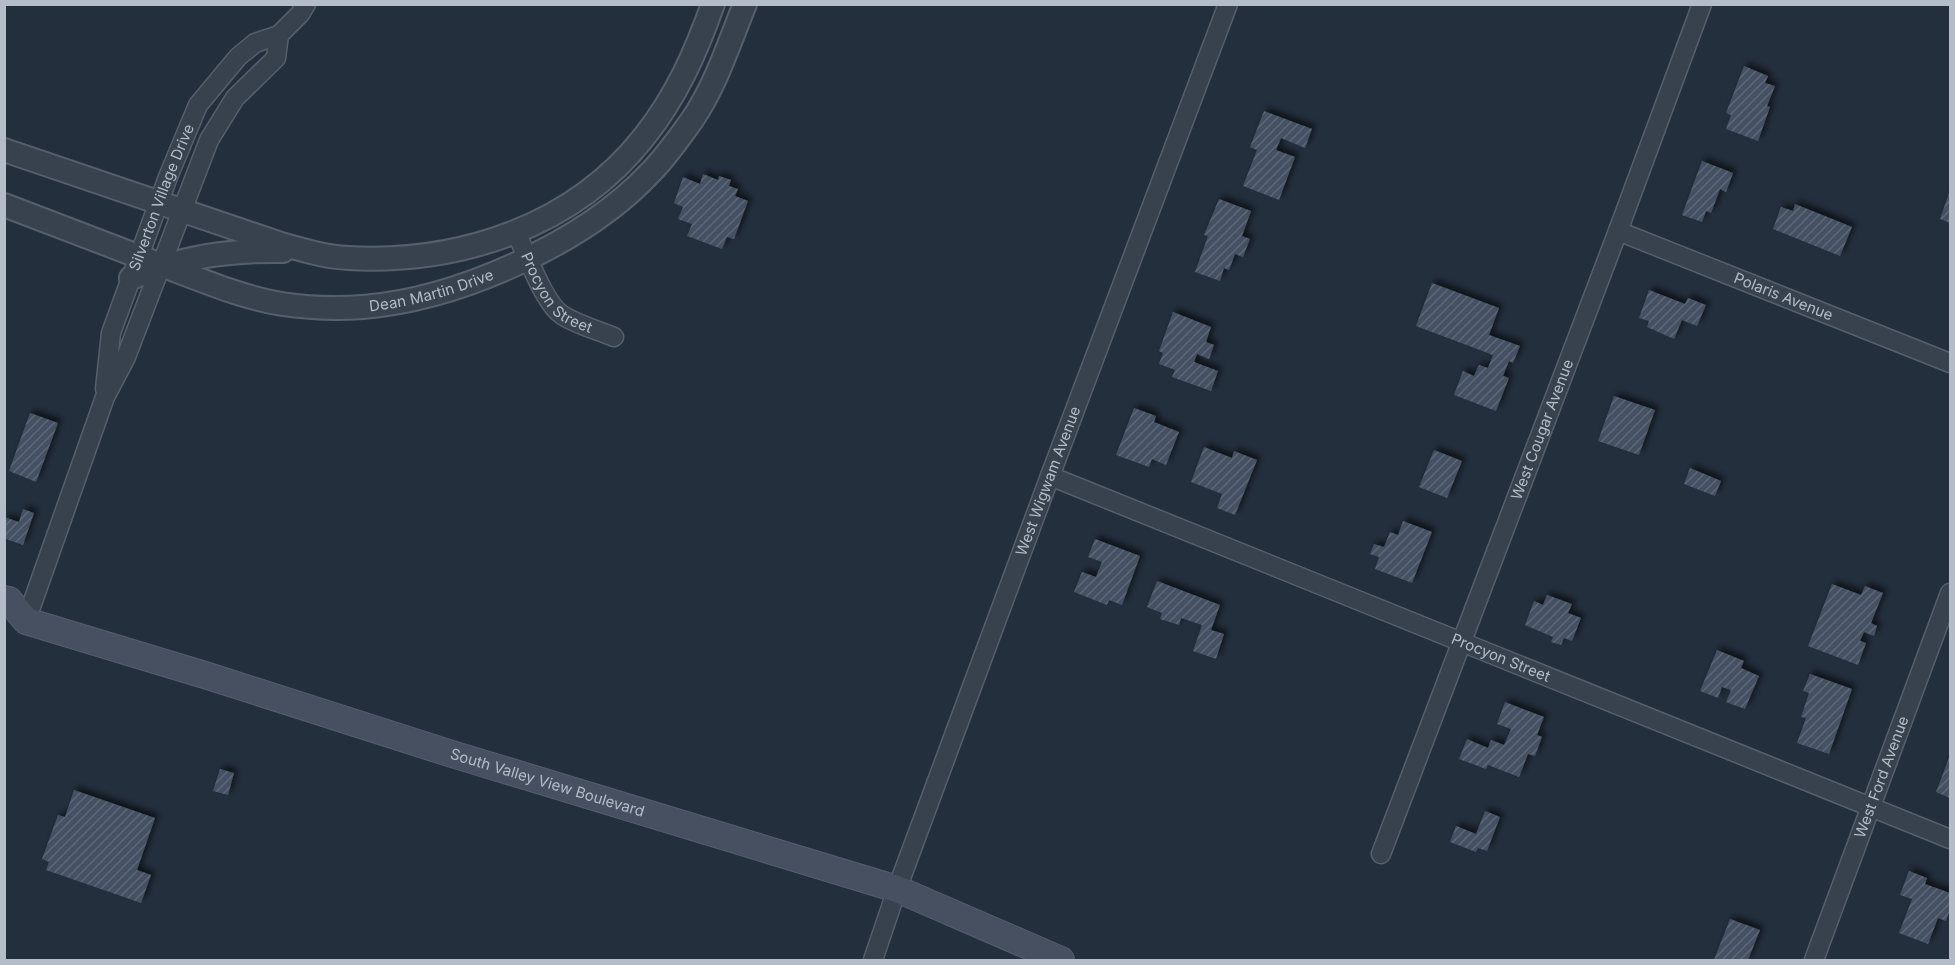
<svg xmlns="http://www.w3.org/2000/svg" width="1955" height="965" font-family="Inter,sans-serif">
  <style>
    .building { fill: url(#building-hatch); filter: url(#shadow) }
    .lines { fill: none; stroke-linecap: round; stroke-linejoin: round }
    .minor-casing { stroke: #565f6c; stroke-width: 21 }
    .tertiary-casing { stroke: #565f6c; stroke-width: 26 }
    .secondary-casing { stroke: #565f6c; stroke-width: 28 }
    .minor { stroke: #38414e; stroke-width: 18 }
    .tertiary { stroke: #38414e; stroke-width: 22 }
    .secondary { stroke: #465061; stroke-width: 26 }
    .labels { text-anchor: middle; stroke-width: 6; stroke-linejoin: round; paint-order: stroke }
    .street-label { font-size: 15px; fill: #b4bcc9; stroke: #1d2633 }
  </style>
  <defs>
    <pattern id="building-hatch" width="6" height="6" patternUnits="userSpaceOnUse" patternTransform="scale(1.5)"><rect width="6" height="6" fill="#455162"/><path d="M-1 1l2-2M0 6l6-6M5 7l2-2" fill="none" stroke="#5d6877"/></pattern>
    <filter id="shadow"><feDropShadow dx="4" dy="-4" stdDeviation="3" flood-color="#0009"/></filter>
  </defs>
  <rect width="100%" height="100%" fill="#242f3e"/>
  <g class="building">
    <polygon points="1744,66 1768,76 1765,83 1775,86 1767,106 1770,107 1758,141 1726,129 1731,115 1726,113"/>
    <polygon points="1264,111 1312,129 1305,148 1281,138 1276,150 1295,157 1279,200 1243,186 1257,150 1250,147"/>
    <polygon points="1702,161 1733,173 1726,192 1720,189 1711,213 1706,211 1702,222 1682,215"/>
    <polygon points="703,174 718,180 719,176 731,180 729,186 738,189 735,196 748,201 734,239 727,237 722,249 687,236 692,224 678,219 683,207 674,203 683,177 700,184"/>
    <polygon points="1950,190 1950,223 1940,219"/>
    <polygon points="1219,199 1251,211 1242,236 1250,239 1243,257 1235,254 1229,270 1224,268 1220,281 1195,272 1208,236 1204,235"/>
    <polygon points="1795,204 1852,227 1840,256 1773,229 1781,207 1793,211"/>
    <polygon points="1432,283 1499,308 1489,335 1520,346 1513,363 1509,361 1503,376 1509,378 1496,411 1454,395 1463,371 1474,376 1479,365 1488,368 1493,355 1416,326"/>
    <polygon points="1649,290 1685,304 1688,298 1706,305 1697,326 1682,320 1674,339 1647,327 1649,321 1639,318"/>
    <polygon points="1173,312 1211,327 1206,342 1214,345 1209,359 1197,354 1194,362 1218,371 1211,391 1172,377 1175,370 1159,364 1163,353 1159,351"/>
    <polygon points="1614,396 1655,410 1639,455 1598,441"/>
    <polygon points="1134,408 1156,416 1154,422 1179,432 1166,465 1152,459 1149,467 1116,455"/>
    <polygon points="30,413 58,423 36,482 9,471"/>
    <polygon points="1204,447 1232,458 1234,451 1257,460 1235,515 1217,508 1222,494 1191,482"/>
    <polygon points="1434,450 1462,461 1447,498 1419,487"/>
    <polygon points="1690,468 1721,481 1715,496 1684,484"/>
    <polygon points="23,509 34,513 23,545 6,539 4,543 4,517 19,522"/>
    <polygon points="1403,521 1432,532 1412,583 1375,569 1379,557 1370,554 1374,544 1384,547 1390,532 1398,535"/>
    <polygon points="1095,539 1140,556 1122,605 1109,600 1107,605 1074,592 1082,572 1096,577 1102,562 1088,557"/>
    <polygon points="1157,581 1220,605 1211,630 1224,634 1216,659 1193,651 1202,625 1181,618 1179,625 1160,619 1162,613 1147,607"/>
    <polygon points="1832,584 1861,595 1865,586 1883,593 1871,623 1877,626 1874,636 1864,632 1860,641 1866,643 1858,665 1808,646"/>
    <polygon points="1547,595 1572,604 1568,613 1581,618 1572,641 1564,638 1561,645 1551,642 1553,637 1525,625 1534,601 1543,605"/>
    <polygon points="1717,650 1744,661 1741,668 1759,676 1745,709 1726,702 1731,690 1722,687 1718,698 1700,691"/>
    <polygon points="1810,674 1852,689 1829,754 1797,743 1806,718 1801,717 1809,693 1803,691"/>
    <polygon points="1505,702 1544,717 1537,735 1542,737 1535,756 1528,754 1519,777 1488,765 1486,769 1459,759 1467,739 1488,748 1491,740 1504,745 1511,729 1497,724"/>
    <polygon points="1950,755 1950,798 1936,792"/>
    <polygon points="220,769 234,773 228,795 213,791"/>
    <polygon points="74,790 155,818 137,870 151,875 141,903 46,870 49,862 42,859 58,815 65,817"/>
    <polygon points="1485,811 1500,817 1487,851 1478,848 1476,852 1450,842 1456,826 1476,834"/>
    <polygon points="1909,871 1927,878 1925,884 1950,893 1950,910 1946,921 1938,918 1928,944 1899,933 1912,899 1900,895"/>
    <polygon points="1730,919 1760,930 1748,960 1714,960"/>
  </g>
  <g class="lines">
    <defs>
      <g id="minor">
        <path id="s1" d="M1618,231l332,132"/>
        <path id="s2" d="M516,233c11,21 28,70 46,82 16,10 35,15 52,22"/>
        <path id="s3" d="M105,389l6,-56 57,-156 30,-72 40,-48 17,-14 24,-8 21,-21 6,-10"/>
        <path id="s4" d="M1050,476l900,363"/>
        <polyline points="26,621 105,397 126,357 209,140 235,98 276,58 279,35"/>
        <path id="s5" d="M1381,854l237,-623 84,-227"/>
        <path id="s6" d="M873,960l24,-71 153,-413 178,-472"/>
        <path id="s7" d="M1814,960l136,-367"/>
      </g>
      <g id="tertiary">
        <path d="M4,150l277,94c22,6 44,13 67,14 111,6 225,-31 296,-121 32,-40 52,-85 69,-133"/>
        <path id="s8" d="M4,205c53,20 105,40 157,60 38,14 82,33 121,39 27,4 54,5 81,3 96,-8 221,-64 287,-134 16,-16 29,-35 42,-53 24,-35 37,-77 53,-116"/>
        <path d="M131,278c51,-21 96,-28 152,-27"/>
      </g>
      <g id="secondary">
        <path id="s9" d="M4,599l5,1 17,21 182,55 244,78 445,135 164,71"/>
      </g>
    </defs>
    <use href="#minor" class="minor-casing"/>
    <use href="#tertiary" class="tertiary-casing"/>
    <use href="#secondary" class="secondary-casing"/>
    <use href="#minor" class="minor"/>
    <use href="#tertiary" class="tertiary"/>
    <use href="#secondary" class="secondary"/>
  </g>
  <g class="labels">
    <g class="street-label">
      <text dy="5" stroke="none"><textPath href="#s3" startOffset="201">Silverton Village Drive</textPath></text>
      <text dy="5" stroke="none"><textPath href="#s8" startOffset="447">Dean Martin Drive</textPath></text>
      <text dy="5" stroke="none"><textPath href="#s2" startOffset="75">Procyon Street</textPath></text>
      <text dy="5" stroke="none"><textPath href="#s1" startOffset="178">Polaris Avenue</textPath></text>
      <text dy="5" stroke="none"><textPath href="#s5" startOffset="454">West Cougar Avenue</textPath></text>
      <text dy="5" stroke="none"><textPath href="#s6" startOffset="510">West Wigwam Avenue</textPath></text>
      <text dy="5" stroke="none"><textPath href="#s4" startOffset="486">Procyon Street</textPath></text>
      <text dy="5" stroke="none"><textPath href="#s7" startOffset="195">West Ford Avenue</textPath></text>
      <text dy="5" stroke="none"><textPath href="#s9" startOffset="578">South Valley View Boulevard</textPath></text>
    </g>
  </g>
  <rect width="1955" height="965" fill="none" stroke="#b4bcc9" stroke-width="12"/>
</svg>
